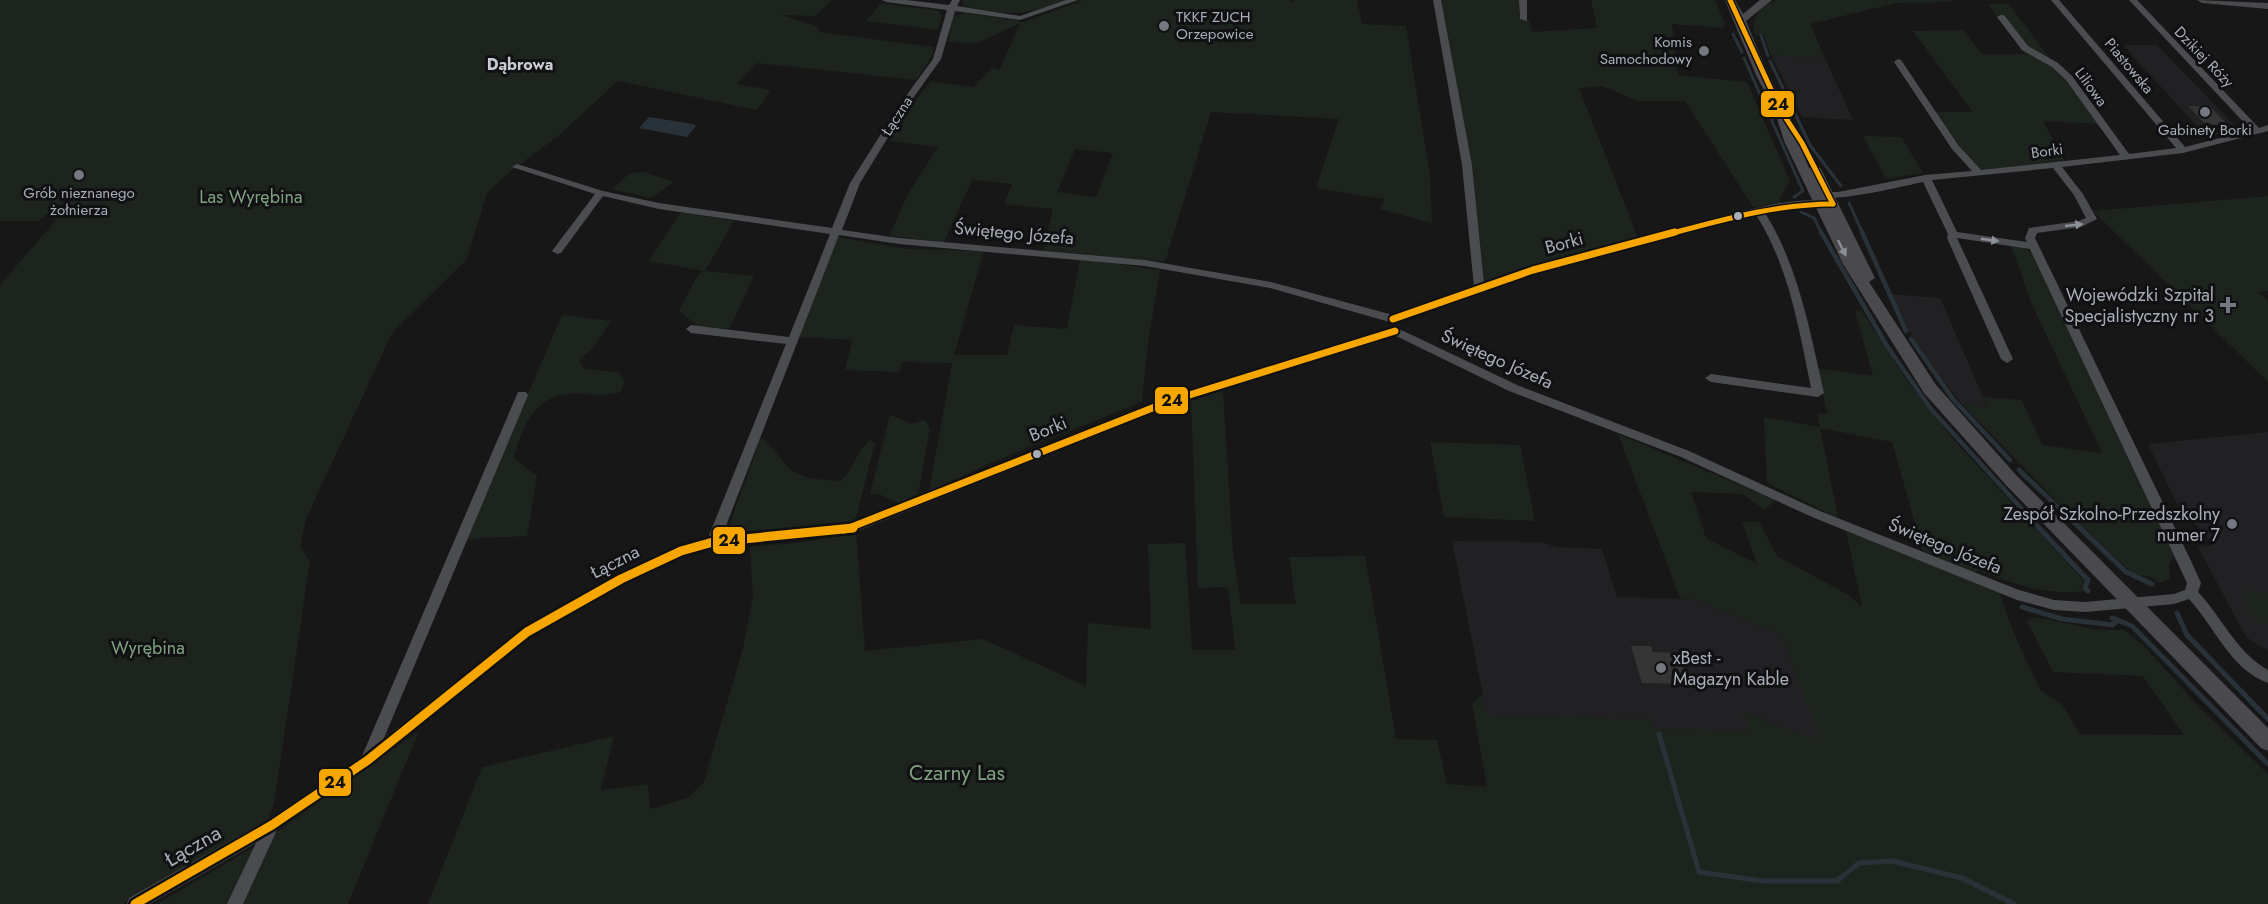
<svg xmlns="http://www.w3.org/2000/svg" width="2268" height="904" font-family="Jost,sans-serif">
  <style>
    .built { fill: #212123 }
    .green { fill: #1d241e; fill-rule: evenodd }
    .water { fill: #2a3239 }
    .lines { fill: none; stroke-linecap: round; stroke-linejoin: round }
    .stream-far2 { stroke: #2a3239; stroke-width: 3 }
    .stream-far1 { stroke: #2a3239; stroke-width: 4.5 }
    .stream { stroke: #2a3239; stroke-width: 5 }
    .building { fill: #353536 }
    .street { fill: #4b4c50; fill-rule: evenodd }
    .secondary { fill: #4a4a4e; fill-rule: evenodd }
    .bus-1-far2-casing { stroke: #111113; stroke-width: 8 }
    .bus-1-far1-casing { stroke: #111113; stroke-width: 11 }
    .bus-1-casing { stroke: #111113; stroke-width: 14 }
    .bus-1-far2 { stroke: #f7a600; stroke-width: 5 }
    .bus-1-far1 { stroke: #f7a600; stroke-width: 7 }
    .bus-1 { stroke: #f7a600; stroke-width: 9 }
    .oneway { fill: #8c9099 }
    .oneway2 { fill: #8c8f98 }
    .poi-dot { fill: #757880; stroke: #111113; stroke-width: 2 }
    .bus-dot { fill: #a8adb8; stroke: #111113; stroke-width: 2 }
    .labels { text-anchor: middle; stroke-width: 6; stroke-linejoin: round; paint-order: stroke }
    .far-poi-label { font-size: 15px; fill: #a8adb8; stroke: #111113 }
    .far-street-label { font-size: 15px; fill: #a8adb8; stroke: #111113 }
    .far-neighbourhood-label { font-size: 16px; font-weight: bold; fill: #c9ccd4; stroke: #111113 }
    .park-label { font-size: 18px; fill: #7fa381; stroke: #111113 }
    .street-label { font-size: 18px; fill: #a8adb8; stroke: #111113 }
    .poi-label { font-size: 18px; fill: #a8adb8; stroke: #111113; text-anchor: end }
    .near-park-label { font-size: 21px; fill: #7fa381; stroke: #111113 }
    .near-street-label { font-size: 21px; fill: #a8adb8; stroke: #111113 }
    .line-badge { stroke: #111113; stroke-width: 2 }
    .pale-badge-label { font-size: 16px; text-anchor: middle; font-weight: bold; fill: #111 }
  </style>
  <rect width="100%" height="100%" fill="#171717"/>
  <g class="built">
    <polygon points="2123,45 2157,45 2235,126 2231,131 2207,137"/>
    <polygon points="1771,55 1825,58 1853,120 1802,117"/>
    <polygon points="1890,294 1940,298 1988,408 1962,404 1918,348"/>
    <polygon points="2268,432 2268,651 2246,637 2198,547 2214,545 2177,504 2148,444"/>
    <polygon points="1452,541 1541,542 1557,547 1602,549 1617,597 1694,599 1781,635 1822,742 1743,712 1749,731 1654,729 1651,719 1487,715"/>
  </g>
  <g class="green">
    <polygon points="0,0 832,0 815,16 781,15 817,26 819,32 934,47 933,55 916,80 757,63 737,84 771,90 757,110 618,81 557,137 513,169 487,193 467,259 392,333 306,519 300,546 310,561 274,804 267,822 123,904 0,904 0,285 56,220 48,214 38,221 0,221"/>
    <path d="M963,0h104c-46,16 -56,16 -104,6z"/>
    <path d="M1083,0h205l4,2 2,-2h63l5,24 44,2 24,149 2,48 -52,-14 4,-10 -68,-11 23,-69 -128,-7 -46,150 -122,-11 10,-42 -49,-5 8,-20 -40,-4 -28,62 -55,-6 19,-42 30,-47 -48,-6 18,-32 23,-28 42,6 20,-19 7,2 20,-47 -42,20 -30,-1 5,-26 13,-3 58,9zM1075,149l38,4 -17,44 -39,-5z"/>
    <polygon points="1440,0 1519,0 1519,18 1529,20 1532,32 1597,28 1591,0 1715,0 1725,24 1722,28 1672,24 1678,75 1747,82 1790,181 1779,200 1782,203 1753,207 1685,101 1638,101 1602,86 1579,88 1638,238 1529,266 1528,270 1482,283 1473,170"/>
    <path d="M1777,0h175l2,2 -58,1 -86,21 15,34 -54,-3 -7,-19 -10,-1c-3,-19 5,-27 23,-35z"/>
    <polygon points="881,3 939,11 942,15 938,30 866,21"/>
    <polygon points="1988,4 2009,4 2099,124 2043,121 2064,160 1980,171 1960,149 1935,112 1973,112 1913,31 1963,30 1982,54 2025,54"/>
    <polygon points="1863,136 1901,137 1923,173 1886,179"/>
    <polygon points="644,172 674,182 651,198 612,189 630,173"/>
    <polygon points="2268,196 2268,291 2258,292 2268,301 2268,382 2093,211"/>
    <polygon points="681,212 734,221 705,271 754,276 729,329 698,326 679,311 698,275 704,271 649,261"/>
    <polygon points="837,237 908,249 984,251 954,355 1007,355 1014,325 1067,329 1080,259 1160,270 1148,344 1142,402 990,463 929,492 952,363 902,362 899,372 845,370 852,340 798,337"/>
    <polygon points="2011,245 2023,247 2032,253 2175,555 2169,564 2170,579 2159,583 2149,576 2134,575 2073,518 1962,404 1988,408 1984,397 2022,400 2042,445 2102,453 2031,302"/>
    <path d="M1861,310l47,72 45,57 131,142 -2,7 2,3c-38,5 -69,-7 -105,-20l-6,2 -50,-22 -31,-109 -72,-14 18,90 -71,-35 -3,-66 56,10 -3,-14 10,1 -10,-46 56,8 -18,-65z"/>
    <path d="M562,315l49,6 -18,27 -14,12 5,9 34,3 7,8 -4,12c-19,6 -33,1 -51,2 -36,2 -49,34 -56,64l23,18 -10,60 -62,3z"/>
    <polygon points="1223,391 1233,553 1241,604 1296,604 1289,557 1365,556 1396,739 1437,740 1447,784 1487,787 1472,704 1483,694 1487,715 1651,719 1654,729 1749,731 1742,712 1821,741 1781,635 1694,599 1680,598 1618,434 1776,500 1764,510 1743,494 1691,492 1706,538 1757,564 1742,522 1759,522 1777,556 1847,594 1862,607 1846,531 1999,592 2015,636 2041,691 2062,704 2080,734 2184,735 2143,676 2053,672 2027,621 2035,617 2093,629 2124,630 2146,648 2199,707 2268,774 2268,904 428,904 482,767 614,736 601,790 648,784 650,809 687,798 704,782 743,648 753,596 750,547 805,542 856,531 865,651 983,639 1086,686 1088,623 1151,629 1148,544 1185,543 1192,650 1235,650 1228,587 1198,588 1191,401"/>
    <polygon points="890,415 911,423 925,420 930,429 918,494 900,504 879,494 870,494"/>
    <path d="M761,437c11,9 17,19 26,29 14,15 35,13 54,15 14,-14 15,-29 29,-41l5,3 -19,75 -8,5 -123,14z"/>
    <polygon points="1430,442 1520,445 1535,521 1444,517"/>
    <polygon points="2253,591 2255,594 2268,593 2268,623 2258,623 2246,609 2247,602 2240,592"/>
    <polygon points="419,731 348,904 243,904 274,834"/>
    <polygon points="263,842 231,904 157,904"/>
  </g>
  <polygon class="water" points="649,117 693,124 696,126 687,137 639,128"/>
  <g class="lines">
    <g class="stream-far2">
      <polyline points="1733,34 1742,52"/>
      <polyline points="1761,36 1768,56"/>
      <polyline points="1744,58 1803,191 1794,197"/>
      <polyline points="1770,61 1810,145 1841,186"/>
      <polyline points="1849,203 1863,234"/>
      <polyline points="1801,212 1814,218 1822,234"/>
    </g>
    <g class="stream-far1">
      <polyline points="1821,232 1887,346 1931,409 2041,530"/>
      <polyline points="1862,232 1906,331"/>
      <polyline points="1911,339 1953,399 2010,460"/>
      <polyline points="2019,470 2082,530"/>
    </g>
    <g class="stream">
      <polyline points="2039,528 2088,580 2085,588 2088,591"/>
      <polyline points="2080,528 2126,572 2152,584"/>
      <polyline points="2022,607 2062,619 2113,625 2116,621"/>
      <polyline points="2177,613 2187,635 2268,719"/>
      <polyline points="2112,618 2132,626 2268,764"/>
      <polyline points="1659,734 1699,872 1763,881 1837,881 1859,863 1892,861 1962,878 2014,904"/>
    </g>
  </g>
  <g class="building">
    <polygon points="2188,106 2210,107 2228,125 2205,124"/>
    <polygon points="1631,646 1651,646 1653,652 1679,653 1689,684 1642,683"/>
  </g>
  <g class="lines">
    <g class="street">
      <path d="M882,0h24l43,5 3,-5h8l-3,6 63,10 46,-16h12l-58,20 -65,-9 -14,48 -35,49 -46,75 -18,47 57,8 246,22 126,22 122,33 81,-28 -12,-122 -29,-165h8l31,165 12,119c69,-25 141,-42 213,-60 38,-10 96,-30 135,-22v4l-3,1h-28l-36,6c34,54 45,119 59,180l-6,4 -107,-15 -6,-4 6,-4 100,14c-12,-59 -22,-122 -55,-173l-219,57 -144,51 -123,-35 -125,-22 -246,-22 -60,-9 -117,301 128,-12 316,-126 229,-71 122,58 172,66 131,60 199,79 35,10 31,2 89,-8 11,-4 2,-7 -157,-334 -73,-11 56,121 -6,4 -6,-4 -54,-121 1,-4 -25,-52c-20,4 -95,23 -109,13l5,-3h19l87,-17 47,-4 -20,-22 -58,-87 4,-3 3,1 57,85 23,25 139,-15 -54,-75 -14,-13 -30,-17 -25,-33 4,-2h3l24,31 30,17 14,13 57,78 47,-6 -125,-148h8l126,147 66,-17 -122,-130h8l122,128 9,-3v6l-85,22 -121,14 21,27 14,25 -16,8 -44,6 -2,5 156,323 10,22 -3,9c24,25 38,60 70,78v13c-38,-14 -53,-56 -79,-84l-15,5 -89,8 -31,-2 -37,-10 -205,-83 -131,-60 -172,-66 -115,-56 -220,69 -319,128 -142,15 -28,8 -59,28 -94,53 -159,129 -96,65 -34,74h-16l29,-61 -106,61h-23l2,-6 138,-78 95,-64 156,-364h8l2,3 -144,343 138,-110 94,-53 60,-28 32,-9 78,-194 -95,-11 -5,-4 5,-4 98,12 41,-103 -171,-25 -56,-13 -42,57 -4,1 -5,-3 43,-57 -83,-27 5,-3 86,27 56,12 173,25 18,-45 48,-76 35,-48 14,-49 -61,-8zM2053,168l21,27 12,23 -7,3 -50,7 -4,10 2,4 -70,-10 -25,-52z"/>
      <polygon points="1519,0 1527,0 1527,21 1520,19"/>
    </g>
    <g class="secondary">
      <path d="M1725,0h10l8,14 17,-14h12l-26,21c14,33 26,67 46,97l-2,3 19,47 6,-3 6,4 54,109 -6,4 67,103 81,91 251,252v23l-7,-3 -256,-264 -81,-91 -81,-129 -59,-123 -10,-32 -18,-34z"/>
      <polygon points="2197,0 2268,3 2268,9 2202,3"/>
    </g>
    <defs>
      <g id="bus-1-far2">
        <polyline points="1730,0 1780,109 1802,143 1833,204"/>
        <path d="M1669,234c54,-14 107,-30 164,-30"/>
      </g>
      <g id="bus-1-far1">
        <polyline points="1393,319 1533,270 1675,232"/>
        <polyline points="844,530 1170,401 1395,331"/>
      </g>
      <polyline id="bus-1" points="135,904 272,825 368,760 527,632 621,579 681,551 713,542 853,528"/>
    </defs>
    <use href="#bus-1-far2" class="bus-1-far2-casing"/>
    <use href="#bus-1-far1" class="bus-1-far1-casing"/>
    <use href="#bus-1" class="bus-1-casing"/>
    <use href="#bus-1-far2" class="bus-1-far2"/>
    <use href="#bus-1-far1" class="bus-1-far1"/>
    <use href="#bus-1" class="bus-1"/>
  </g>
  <defs><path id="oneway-solid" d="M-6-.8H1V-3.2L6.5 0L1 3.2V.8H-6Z" transform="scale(1.5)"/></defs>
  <g class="oneway">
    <use href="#oneway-solid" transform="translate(2074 225) rotate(-6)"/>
    <use href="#oneway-solid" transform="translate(1990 240) rotate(8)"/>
  </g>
  <use class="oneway2" href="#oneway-solid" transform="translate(1842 248) rotate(63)"/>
  <g class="poi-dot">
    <circle cx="1164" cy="26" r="6"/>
    <circle cx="1704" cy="51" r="6"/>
    <circle cx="2205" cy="112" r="6"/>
    <circle cx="79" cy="175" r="6"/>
    <path d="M2225 296h6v6h6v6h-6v6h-6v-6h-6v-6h6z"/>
    <circle cx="2232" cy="524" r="6"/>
    <circle cx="1661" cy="668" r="6"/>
  </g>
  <g class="bus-dot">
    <circle cx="1738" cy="216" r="5"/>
    <circle cx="1037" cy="454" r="5"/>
  </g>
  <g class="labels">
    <g class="far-poi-label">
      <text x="1176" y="22" text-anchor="start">TKKF ZUCH<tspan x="1176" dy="17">Orzepowice</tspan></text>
      <text x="1692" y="47" text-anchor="end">Komis<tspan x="1692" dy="17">Samochodowy</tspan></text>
      <text x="2205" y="135">Gabinety Borki</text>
      <text x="79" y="198">Grób nieznanego<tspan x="79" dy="17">żołnierza</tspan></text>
    </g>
    <g class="far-street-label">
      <text transform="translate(2204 57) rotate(46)" y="5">Dzikiej Róży</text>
      <text transform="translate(2129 66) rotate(50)" y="5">Piastowska</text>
      <text transform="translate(2091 87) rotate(54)" y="5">Liliowa</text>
      <text transform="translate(897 116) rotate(-57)" y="5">Łączna</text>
      <text transform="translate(2047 151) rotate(-8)" y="5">Borki</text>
    </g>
    <g class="far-neighbourhood-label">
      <text x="520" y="70">Dąbrowa</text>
    </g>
    <g class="park-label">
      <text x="251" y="203">Las Wyrębina</text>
      <text x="148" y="654">Wyrębina</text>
    </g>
    <g class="street-label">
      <text transform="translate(1014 233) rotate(5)" y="6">Świętego Józefa</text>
      <text transform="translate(1564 243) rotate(-15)" y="6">Borki</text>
      <text transform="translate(1497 359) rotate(24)" y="6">Świętego Józefa</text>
      <text transform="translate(1048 429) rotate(-22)" y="6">Borki</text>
      <text transform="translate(1945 546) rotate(22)" y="6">Świętego Józefa</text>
      <text transform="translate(615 562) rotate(-27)" y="6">Łączna</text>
    </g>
    <g class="poi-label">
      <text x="2214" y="301">Wojewódzki Szpital<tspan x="2214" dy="21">Specjalistyczny nr 3</tspan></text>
      <text x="2220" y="520">Zespół Szkolno-Przedszkolny<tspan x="2220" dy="21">numer 7</tspan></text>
      <text x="1673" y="664" text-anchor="start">xBest -<tspan x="1673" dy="21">Magazyn Kable</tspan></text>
    </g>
    <g class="near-park-label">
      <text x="957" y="780">Czarny Las</text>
    </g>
    <g class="near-street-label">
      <text transform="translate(193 846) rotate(-30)" y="7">Łączna</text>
    </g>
  </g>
  <g class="line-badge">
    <rect x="1760" y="90" width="35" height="28" rx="6" fill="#f7a600"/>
    <rect x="1154" y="386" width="35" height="29" rx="6" fill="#f7a600"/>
    <rect x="712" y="526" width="34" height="29" rx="6" fill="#f7a600"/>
    <rect x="318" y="768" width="34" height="29" rx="6" fill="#f7a600"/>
  </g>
  <g class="pale-badge-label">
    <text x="1778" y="110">24</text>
    <text x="1172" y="406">24</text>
    <text x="729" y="546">24</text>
    <text x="335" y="788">24</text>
  </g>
</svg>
